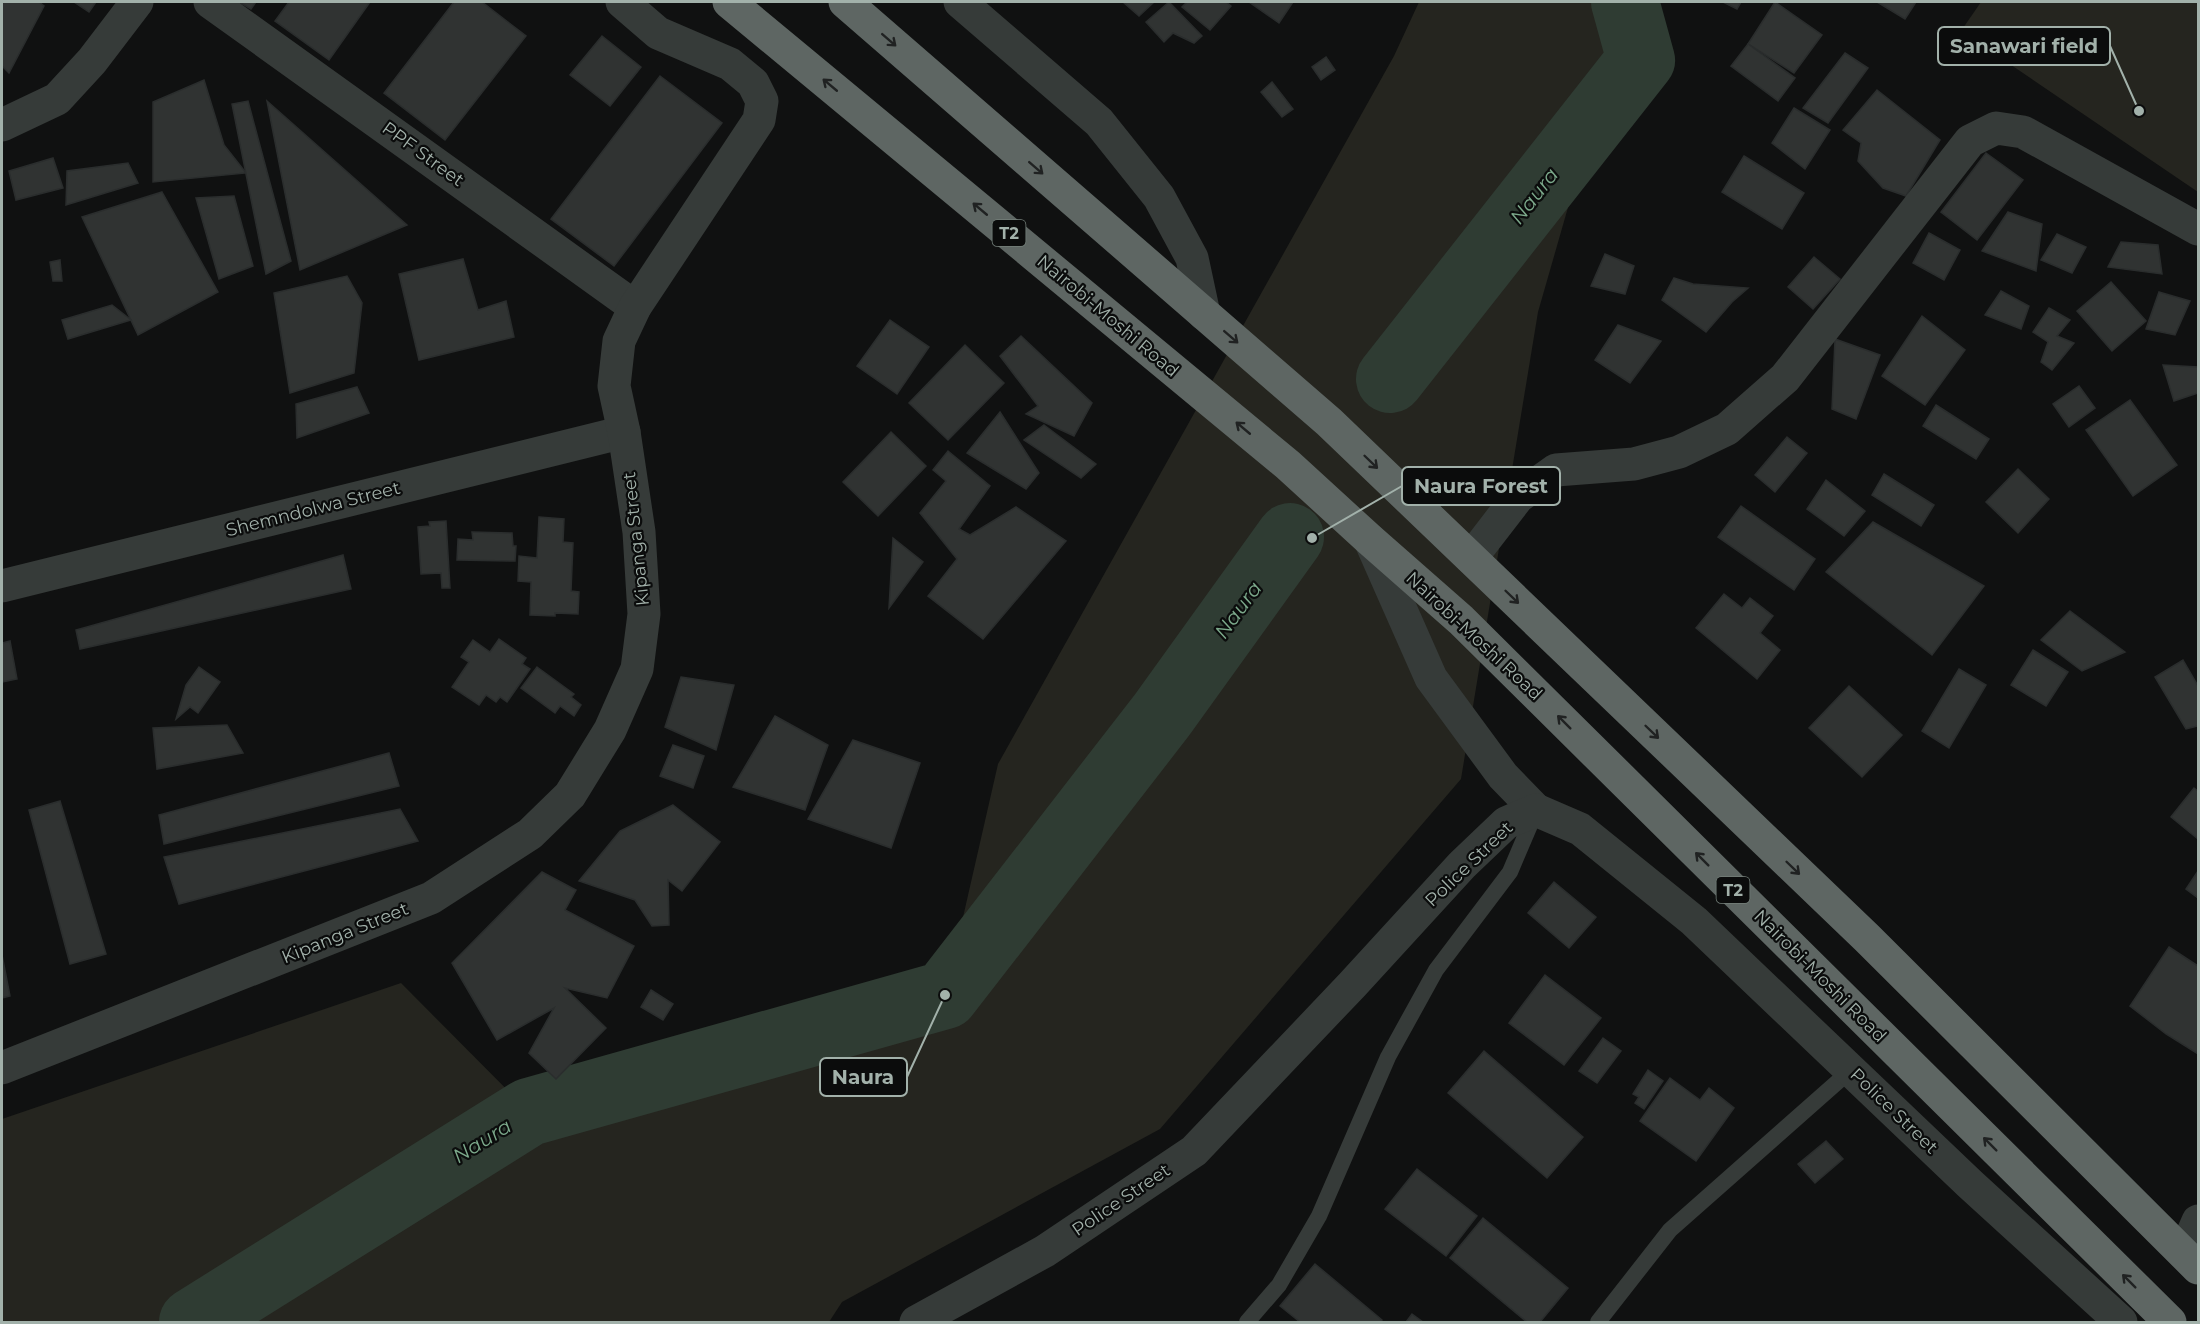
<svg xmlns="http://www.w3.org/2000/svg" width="2200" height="1324" font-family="Montserrat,sans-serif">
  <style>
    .green { fill: #25251f }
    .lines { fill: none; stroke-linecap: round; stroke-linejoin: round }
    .river { stroke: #2f3c33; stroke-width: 68 }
    .building { fill: #303332; stroke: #2a2d2d; stroke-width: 1.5 }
    .lane { stroke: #363b39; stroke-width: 16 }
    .street { stroke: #363b39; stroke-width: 33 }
    .highway { stroke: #5e6663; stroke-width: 33 }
    .oneway { stroke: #202222 }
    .labels { text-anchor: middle; stroke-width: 4.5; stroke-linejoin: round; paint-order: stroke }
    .shield { fill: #0b0c0c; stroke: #75807b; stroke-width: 1.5 }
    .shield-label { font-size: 16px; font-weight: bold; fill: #a2b1aa }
    .street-label { font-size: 18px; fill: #a2b1aa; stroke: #0b0c0c }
    .water-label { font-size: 20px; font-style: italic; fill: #7ca98b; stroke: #0b0c0c }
    .leader { fill: none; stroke: #a2b1aa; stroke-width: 2 }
    .callout-dot { fill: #a2b1aa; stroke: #0b0c0c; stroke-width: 2 }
    .callout { fill: #0b0c0c; stroke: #a2b1aa; stroke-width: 2 }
    .callout-label { font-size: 20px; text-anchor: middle; font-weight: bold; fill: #a2b1aa }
  </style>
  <rect width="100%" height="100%" fill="#101111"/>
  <g class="green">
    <polygon points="1419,2 1627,2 1538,312 1461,779 1160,1129 842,1302 829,1322 2,1322 2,1119 401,983 529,1112 945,996 998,764 1394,56"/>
    <polygon points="1981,2 2198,2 2198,192 1961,31"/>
  </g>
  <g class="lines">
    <g class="river">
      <polyline points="1390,379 1641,60 1625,2"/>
      <polyline points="193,1322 529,1112 945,995 1162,715 1290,537"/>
    </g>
  </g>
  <g class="building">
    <polygon points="2,2 39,2 44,6 9,73 2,66"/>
    <polygon points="74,2 96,2 89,12"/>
    <polygon points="239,2 256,2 251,9"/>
    <polygon points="289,2 370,2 329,60 275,21"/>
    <polygon points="454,2 482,2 526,36 445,140 384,93"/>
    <polygon points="1123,2 1154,2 1139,16"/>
    <polygon points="1169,2 1202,36 1194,43 1173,33 1164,42 1146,22"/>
    <polygon points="1187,2 1226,2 1231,6 1210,30 1182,7"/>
    <polygon points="1249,2 1293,2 1279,23"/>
    <polygon points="1723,2 1741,2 1737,9"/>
    <polygon points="1775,2 1822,35 1794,73 1748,44"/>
    <polygon points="1877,2 1916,2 1905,19"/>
    <polygon points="602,36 641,67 610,106 570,75"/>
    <polygon points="1748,44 1795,78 1778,101 1731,66"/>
    <polygon points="1845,53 1868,68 1828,123 1803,108"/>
    <polygon points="1326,57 1335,70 1321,80 1312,67"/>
    <polygon points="660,76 722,123 614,266 551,219"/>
    <polygon points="204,80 224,145 246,173 153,182 153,102"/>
    <polygon points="1272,82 1293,109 1282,117 1261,92"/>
    <polygon points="1877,90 1940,140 1906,196 1883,188 1858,161 1861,143 1843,130"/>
    <polygon points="248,101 291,261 266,274 232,104"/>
    <polygon points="267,101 407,225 300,270"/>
    <polygon points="1794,108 1830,130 1805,169 1772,143"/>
    <polygon points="1986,153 2023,180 1977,240 1941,212"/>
    <polygon points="1744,156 1804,193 1782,229 1722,192"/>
    <polygon points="53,158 63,188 16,200 9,171"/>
    <polygon points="128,163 138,183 66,205 67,171"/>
    <polygon points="162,192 218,292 138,335 82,217"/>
    <polygon points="234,196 253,266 219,279 196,198"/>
    <polygon points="2008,212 2042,224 2036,271 1982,251"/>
    <polygon points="1929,233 1960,250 1944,280 1913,263"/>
    <polygon points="2057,234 2086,247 2072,273 2041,260"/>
    <polygon points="2121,242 2158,245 2162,274 2108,267"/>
    <polygon points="1605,254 1634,266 1625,294 1591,286"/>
    <polygon points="1814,257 1840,279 1813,309 1788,287"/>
    <polygon points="463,259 478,310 506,301 514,337 419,360 399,274"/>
    <polygon points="60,260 62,281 53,281 50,262"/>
    <polygon points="347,276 362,303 354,373 290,393 274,293"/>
    <polygon points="1674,278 1693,284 1748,288 1732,302 1706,332 1662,300"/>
    <polygon points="2111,282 2146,321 2112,351 2077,311"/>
    <polygon points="2001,291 2029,306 2021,329 1985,315"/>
    <polygon points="2159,292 2190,301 2175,335 2146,329"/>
    <polygon points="112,305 131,320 68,339 62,320"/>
    <polygon points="2049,308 2070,320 2057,336 2074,343 2052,370 2041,362 2048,342 2033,332"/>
    <polygon points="1922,316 1965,350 1925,405 1882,376"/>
    <polygon points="890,320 929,347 897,394 857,366"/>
    <polygon points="1618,325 1661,341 1630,383 1595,360"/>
    <polygon points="1021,336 1092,403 1074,436 1026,414 1038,406 1000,356"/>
    <polygon points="1835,339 1880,355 1856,419 1832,409"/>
    <polygon points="965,345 1004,383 948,440 909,403"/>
    <polygon points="2163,365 2198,367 2198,393 2174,401"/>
    <polygon points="2079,386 2095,408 2069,427 2053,404"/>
    <polygon points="357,387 369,413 297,438 296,404"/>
    <polygon points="2130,400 2177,465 2133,496 2086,430"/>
    <polygon points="1936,405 1989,439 1976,459 1923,426"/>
    <polygon points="1000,412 1039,473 1026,489 967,453"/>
    <polygon points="1044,425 1096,464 1081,478 1024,440"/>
    <polygon points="891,432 926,466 878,516 843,482"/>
    <polygon points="1787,437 1807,453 1775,492 1755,475"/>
    <polygon points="948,451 990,486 959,529 970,535 1016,507 1066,541 983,639 928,596 957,559 920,513 946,481 933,470"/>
    <polygon points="2018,469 2049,499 2018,533 1986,502"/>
    <polygon points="1884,474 1934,505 1921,526 1872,495"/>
    <polygon points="1826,480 1865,511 1844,536 1807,509"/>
    <polygon points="1741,506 1815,559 1794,590 1718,537"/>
    <polygon points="539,517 564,519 563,542 573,543 571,591 579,592 578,614 555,613 555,616 530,615 531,582 518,581 519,556 537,558"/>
    <polygon points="446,521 450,588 442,588 441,573 421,574 418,527 430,526 429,522"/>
    <polygon points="1873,522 1984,586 1932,655 1826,572"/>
    <polygon points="472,532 512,533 513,546 516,546 515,561 457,560 458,539 473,540"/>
    <polygon points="893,538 923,562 889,608"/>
    <polygon points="343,555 351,589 80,649 76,630"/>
    <polygon points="1724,594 1742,608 1750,598 1773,616 1760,633 1780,650 1757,679 1696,628"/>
    <polygon points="2070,611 2125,652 2082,671 2041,640"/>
    <polygon points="499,639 526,658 522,664 530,669 507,702 500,697 496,702 486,695 479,705 452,687 469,662 461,657 473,640 490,652"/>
    <polygon points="10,641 17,679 2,682 2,643"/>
    <polygon points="2033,650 2068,672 2046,706 2011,685"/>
    <polygon points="2183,660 2198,686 2198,726 2186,729 2155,677"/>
    <polygon points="199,667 220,682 198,713 190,707 176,719 186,685"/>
    <polygon points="537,667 574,694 571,697 581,705 574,716 560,706 555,713 521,688"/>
    <polygon points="1959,669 1986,685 1949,748 1922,731"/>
    <polygon points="681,677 734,685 716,750 665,727"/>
    <polygon points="1849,686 1902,735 1862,777 1809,728"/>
    <polygon points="775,716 828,745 805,810 733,787"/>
    <polygon points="227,725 243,753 157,769 153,728"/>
    <polygon points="853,740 920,763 891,848 808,819"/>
    <polygon points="673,745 704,756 693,788 660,776"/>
    <polygon points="389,753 399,786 164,844 159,815"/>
    <polygon points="2194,788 2198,791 2198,839 2171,817"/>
    <polygon points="60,801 106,954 70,964 29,810"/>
    <polygon points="673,805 720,842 682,891 668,880 669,925 652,926 635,900 579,881 620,831"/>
    <polygon points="400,809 418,841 179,904 164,857"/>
    <polygon points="2198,871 2198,898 2186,889"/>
    <polygon points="542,872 576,890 565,910 634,946 607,998 565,988 606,1028 556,1079 529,1053 554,1008 497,1040 452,963"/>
    <polygon points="1554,882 1596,917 1569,948 1528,913"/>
    <polygon points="2169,947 2198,966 2198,1054 2166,1034 2130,1006"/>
    <polygon points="2,955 10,996 2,998"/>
    <polygon points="1545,975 1601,1018 1564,1065 1509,1023"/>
    <polygon points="651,990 673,1004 663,1020 641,1007"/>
    <polygon points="1603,1038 1621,1051 1597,1083 1579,1071"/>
    <polygon points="1484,1051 1583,1137 1547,1178 1448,1093"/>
    <polygon points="1648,1070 1663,1081 1644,1109 1635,1103 1639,1097 1633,1094"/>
    <polygon points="1670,1078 1700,1100 1709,1088 1734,1108 1696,1161 1640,1121"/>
    <polygon points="1826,1141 1843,1159 1815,1183 1798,1164"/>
    <polygon points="1417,1169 1477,1216 1446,1256 1385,1209"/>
    <polygon points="1483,1218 1568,1288 1540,1322 1527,1322 1450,1258"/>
    <polygon points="1315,1264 1382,1320 1380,1322 1300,1322 1280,1306"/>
    <polygon points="1412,1314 1423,1322 1406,1322"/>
  </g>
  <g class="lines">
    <g class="lane">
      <polyline points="1247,1322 1279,1285 1319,1216 1388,1057 1436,970 1510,872 1536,811"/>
      <polyline points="1598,1322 1670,1230 1851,1070"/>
    </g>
    <g class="street">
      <polyline points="210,2 635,307"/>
      <polyline points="960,2 1099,122 1159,197 1192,258 1204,314"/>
      <polyline points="2,125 57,99 92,61 137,2"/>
      <polyline points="1370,540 1431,678 1503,776 1536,810"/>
      <polyline points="1471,558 1518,497 1556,470 1634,464 1679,452 1727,429 1785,378 1970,141 1996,128 2023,132 2198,229"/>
      <polyline points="2,586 624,432"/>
      <polyline points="2,1068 431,898 530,834 570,795 610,730 637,669 644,614 639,532 624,432 614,386 619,341 635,307 759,120 762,101 753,83 730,64 658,33 622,2"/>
      <polyline points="2184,1253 2198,1221"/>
      <polyline points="916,1322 1045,1251 1194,1151 1352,985 1462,865 1506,823 1536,810 1580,829 1694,921 1970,1184 2121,1322"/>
    </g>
    <g class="highway">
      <polyline points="729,2 1288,465 1370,540 1461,620 2170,1322"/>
      <polyline points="845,2 1329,422 1867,938 2198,1268"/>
    </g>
  </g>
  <defs><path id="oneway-shaft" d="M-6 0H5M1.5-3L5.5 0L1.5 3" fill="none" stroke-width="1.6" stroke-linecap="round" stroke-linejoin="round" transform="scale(1.5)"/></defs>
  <g class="oneway">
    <use href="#oneway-shaft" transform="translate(889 40) rotate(41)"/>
    <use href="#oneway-shaft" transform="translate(830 85) rotate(-140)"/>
    <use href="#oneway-shaft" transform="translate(1036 168) rotate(41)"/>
    <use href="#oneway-shaft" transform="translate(980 209) rotate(-140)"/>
    <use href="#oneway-shaft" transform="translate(1231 337) rotate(41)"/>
    <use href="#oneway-shaft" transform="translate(1243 428) rotate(-140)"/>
    <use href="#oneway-shaft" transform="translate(1371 462) rotate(44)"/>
    <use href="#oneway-shaft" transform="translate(1512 597) rotate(44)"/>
    <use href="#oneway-shaft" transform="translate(1564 722) rotate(-135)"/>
    <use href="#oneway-shaft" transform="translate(1652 732) rotate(44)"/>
    <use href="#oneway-shaft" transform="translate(1702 859) rotate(-135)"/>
    <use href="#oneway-shaft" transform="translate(1793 868) rotate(44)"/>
    <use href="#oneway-shaft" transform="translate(1990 1144) rotate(-135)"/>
    <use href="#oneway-shaft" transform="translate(2129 1281) rotate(-135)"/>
  </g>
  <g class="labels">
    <g class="shield">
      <rect x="992.5" y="220" width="33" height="26" rx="4.5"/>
      <rect x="1716.5" y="877" width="33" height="26" rx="4.5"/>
    </g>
    <g class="shield-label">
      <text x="1009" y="239">T2</text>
      <text x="1733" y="896">T2</text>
    </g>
    <g class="street-label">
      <text transform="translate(423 154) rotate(36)" y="6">PPF Street</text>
      <text transform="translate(1108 316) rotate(40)" y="6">Nairobi-Moshi Road</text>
      <text transform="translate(313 509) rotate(-14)" y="6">Shemndolwa Street</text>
      <text transform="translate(636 539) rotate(-96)" y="6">Kipanga Street</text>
      <text transform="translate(1474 636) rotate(43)" y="6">Nairobi-Moshi Road</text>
      <text transform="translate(1469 864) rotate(-44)" y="6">Police Street</text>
      <text transform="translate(345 933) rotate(-22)" y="6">Kipanga Street</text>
      <text transform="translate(1820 976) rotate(45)" y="6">Nairobi-Moshi Road</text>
      <text transform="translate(1894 1111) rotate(44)" y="6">Police Street</text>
      <text transform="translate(1121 1200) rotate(-34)" y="6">Police Street</text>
    </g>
    <g class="water-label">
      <text transform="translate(1534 196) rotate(-52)" y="7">Naura</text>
      <text transform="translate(1238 610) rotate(-54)" y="7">Naura</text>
      <text transform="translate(482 1141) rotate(-32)" y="7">Naura</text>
    </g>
  </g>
  <path class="leader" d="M2139 111L2110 46M1312 538L1402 486M945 995L907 1077"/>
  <g class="callout-dot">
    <circle cx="2139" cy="111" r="6"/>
    <circle cx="1312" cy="538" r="6"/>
    <circle cx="945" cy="995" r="6"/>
  </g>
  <g class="callout">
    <rect x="1938" y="27" width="172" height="38" rx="6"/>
    <rect x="1402" y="467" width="158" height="38" rx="6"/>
    <rect x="820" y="1058" width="87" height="38" rx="6"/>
  </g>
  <g class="callout-label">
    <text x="2024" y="53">Sanawari field</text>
    <text x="1481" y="493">Naura Forest</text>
    <text x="863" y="1084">Naura</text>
  </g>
  <rect width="2200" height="1324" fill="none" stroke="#a2b1aa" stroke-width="6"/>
</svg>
